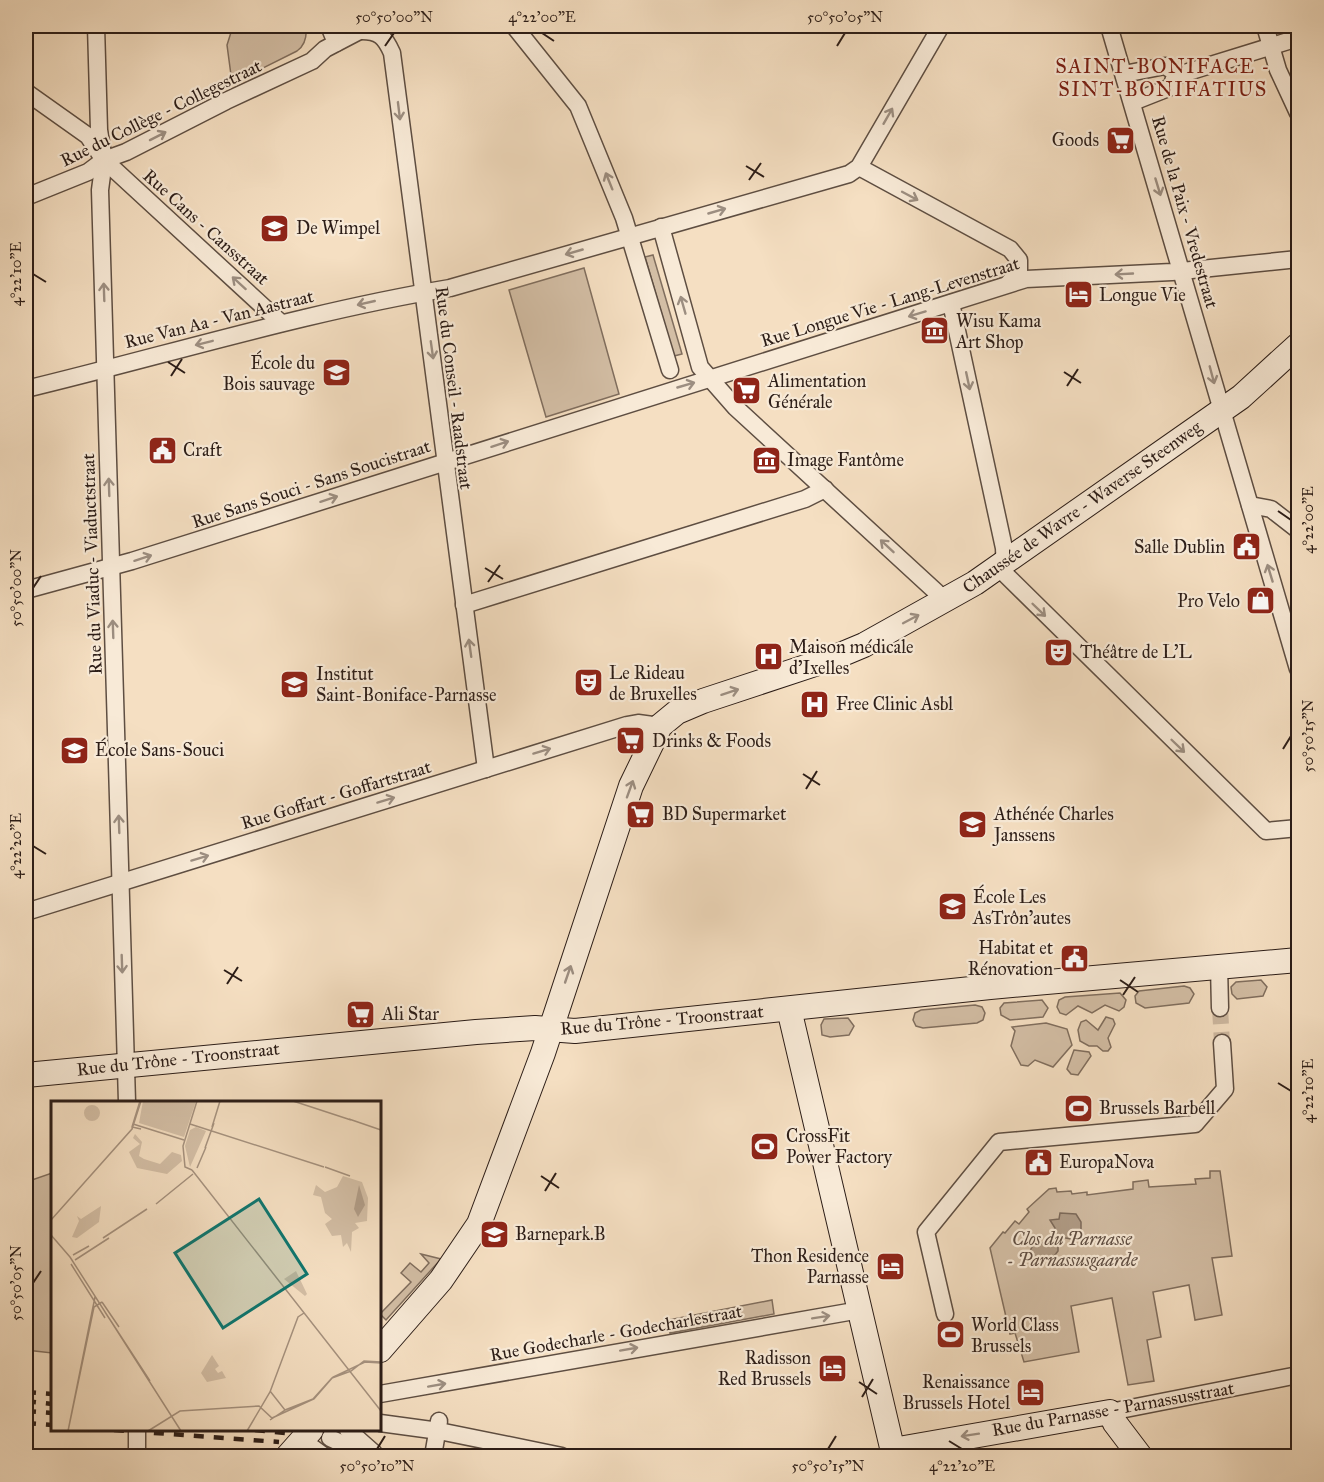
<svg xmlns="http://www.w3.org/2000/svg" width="1324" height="1482" font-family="'IM FELL Great Primer',serif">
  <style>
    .green { fill: #d3bea5; stroke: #806e5e; stroke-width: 1.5 }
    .water { fill: #b19d88; stroke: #7c6a5b; stroke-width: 1.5 }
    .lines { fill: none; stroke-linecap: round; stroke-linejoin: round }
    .street-tunnel { stroke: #cdb8a0; stroke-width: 16; stroke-dasharray: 16 8; stroke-linecap: butt }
    .street-casing { stroke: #5e4e42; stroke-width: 19 }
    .secondary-casing { stroke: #2c1d17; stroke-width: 26 }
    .street { stroke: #f8ead7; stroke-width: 16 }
    .secondary { stroke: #f8ead7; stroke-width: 24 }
    .rail { stroke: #2c1d17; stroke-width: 4.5; stroke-dasharray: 10 10; stroke-linecap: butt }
    .street-bridge-casing { stroke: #5e4e42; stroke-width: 19; stroke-linecap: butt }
    .street-bridge { stroke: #f8ead7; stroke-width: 16 }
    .oneway { stroke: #9c8e81 }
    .ticks { fill: none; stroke: #2c1d17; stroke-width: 2 }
    .labels { text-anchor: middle; stroke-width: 4.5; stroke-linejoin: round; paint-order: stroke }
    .street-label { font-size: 18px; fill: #2c1d17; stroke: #f8ead7 }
    .poi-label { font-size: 18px; fill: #2c1d17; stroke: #f8ead7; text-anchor: start }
    .park-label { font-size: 18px; font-style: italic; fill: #5e4d42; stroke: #f8ead7 }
    .neighbourhood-label { font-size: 20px; letter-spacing: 1.5px; fill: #7a1f14; stroke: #f8ead7 }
    .inset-road { fill: none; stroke: #a5917e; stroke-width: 1.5 }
    .view { fill: #0f766e; fill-opacity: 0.15; stroke: #0f766e; stroke-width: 3 }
    .inset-edge { fill: none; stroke: #2c1d17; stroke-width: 3 }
    .neatline { fill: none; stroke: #2c1d17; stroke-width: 2 }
    .ticks-label { font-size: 15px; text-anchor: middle; fill: #2c1d17 }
  </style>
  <rect width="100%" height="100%" fill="#f5dfc2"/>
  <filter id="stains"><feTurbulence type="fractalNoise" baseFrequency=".00333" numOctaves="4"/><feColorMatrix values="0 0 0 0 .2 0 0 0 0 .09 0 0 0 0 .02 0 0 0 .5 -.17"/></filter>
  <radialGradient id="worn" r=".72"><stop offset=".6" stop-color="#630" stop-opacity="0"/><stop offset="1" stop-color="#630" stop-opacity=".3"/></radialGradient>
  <g class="green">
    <path d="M233,26h73c1,10 0,19 -9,25l-60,30 -6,-6 -4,-30z"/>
    <polygon points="653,255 682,354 674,356 645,257"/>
    <polygon points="584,268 619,394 546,417 509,290"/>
    <polygon points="1261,980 1267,987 1263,996 1237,999 1232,994 1231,987 1236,982"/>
    <polygon points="1184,986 1190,988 1194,994 1189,1003 1145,1008 1136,1003 1135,996 1139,991"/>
    <polygon points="1120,993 1126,1000 1124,1007 1119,1011 1105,1005 1092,1013 1078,1006 1066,1015 1060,1013 1057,1007 1059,1000 1065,997"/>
    <polygon points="1042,1000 1048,1008 1043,1017 1010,1020 1001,1015 1000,1008 1004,1003"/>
    <polygon points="975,1005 982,1007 985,1013 983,1020 977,1023 923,1028 916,1026 913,1020 915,1013 921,1010"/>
    <polygon points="1106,1017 1113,1019 1115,1024 1108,1038 1111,1047 1108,1051 1103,1051 1097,1046 1089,1046 1080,1041 1078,1030 1081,1022 1086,1020 1098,1030"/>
    <polygon points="848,1018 854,1026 849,1035 830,1037 822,1035 821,1025 824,1019"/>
    <polygon points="1046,1023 1067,1029 1072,1045 1053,1067 1035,1060 1028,1066 1021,1065 1011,1046 1015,1031 1012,1027"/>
    <polygon points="1074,1050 1089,1052 1091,1056 1078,1075 1071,1074 1067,1069"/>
    <polygon points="1210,1171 1220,1171 1232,1256 1212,1258 1222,1315 1195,1320 1189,1285 1153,1292 1161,1337 1147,1340 1154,1381 1128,1385 1112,1298 1071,1306 1079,1352 1024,1362 1015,1333 1010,1334 990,1248 1003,1232 1005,1233 1015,1221 1019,1224 1029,1212 1027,1209 1049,1189 1056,1188 1057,1192 1071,1191 1072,1194 1087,1192 1087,1195 1133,1189 1133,1182 1148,1180 1149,1187 1196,1184 1195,1179 1210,1178"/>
    <polygon points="52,1173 52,1353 26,1350 26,1182"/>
    <polygon points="421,1254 441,1259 386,1320 380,1314 411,1282 401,1273 410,1263 421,1272 429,1263"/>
    <polygon points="772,1300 774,1314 670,1333 668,1320"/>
  </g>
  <g class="water">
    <polygon points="1060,1213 1076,1214 1081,1222 1081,1232 1075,1240 1051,1235 1055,1228 1050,1220 1059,1219"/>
    <polygon points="1036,1239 1041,1244 1047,1239 1058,1243 1058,1251 1052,1259 1044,1261 1032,1255 1030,1251"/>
  </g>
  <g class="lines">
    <polyline class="street-tunnel" points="1220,1008 1222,1043"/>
    <defs>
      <g id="street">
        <polyline points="96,26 99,130 104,160 100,190 127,1102"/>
        <polyline points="329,26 336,43"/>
        <polyline points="514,26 578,106 624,218 670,370"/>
        <polyline points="1109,26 1298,669"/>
        <polyline points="1265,26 1278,70 1298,113"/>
        <path d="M362,31c17,0 23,6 30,22 31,238 62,477 94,716"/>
        <polyline points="1124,74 1165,66 1173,71 1175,76 1171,87 1133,102"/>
        <polyline points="1175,76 1298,38"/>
        <polyline points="26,92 88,136 104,160 281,323"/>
        <polyline points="859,167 1010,249 1019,260 1019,271 1008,284"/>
        <polyline points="26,197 88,172 104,160 126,152 226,101 312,61 325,49 369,26"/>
        <polyline points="661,227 700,367 735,407 945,600"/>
        <polyline points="951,303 1004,548 1005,574 1266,831 1298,828"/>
        <path d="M26,389c141,-34 280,-77 424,-101l399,-114 10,-7 82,-141"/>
        <polyline points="1250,505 1271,509 1298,530"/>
        <polyline points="26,590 132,561 1026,279 1172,272 1298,259"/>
        <polyline points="464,605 805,499 825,489"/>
        <polyline points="26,912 627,725 638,723 660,726"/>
        <polyline points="1219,966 1220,1008"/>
        <polyline points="945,1314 926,1232 999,1142 1195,1124 1225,1089 1222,1043"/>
        <polyline points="380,1394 860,1310"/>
        <polyline points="1110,1412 1298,1375"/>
        <polyline points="380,1423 439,1431 562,1456"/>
        <polyline points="348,1430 374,1453"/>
        <polyline points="330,1438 369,1456"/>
        <polyline points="302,1440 324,1456"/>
        <polyline points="433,1456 439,1421"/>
      </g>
      <g id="secondary">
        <polyline points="789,1009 894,1456"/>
        <polyline points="26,1075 476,1032 535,1028 575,1031 990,987 1298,960"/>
        <polyline points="380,1350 441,1280 479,1224 543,1053 631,786 660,726 677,712 703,701 833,658 864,645 975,583 1241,397 1298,345"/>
        <polyline points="893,1450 1110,1412 1115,1423 1140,1456"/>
        <polyline points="288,1456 311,1430"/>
      </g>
    </defs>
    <use href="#street" class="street-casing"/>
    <use href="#secondary" class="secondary-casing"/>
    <use href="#street" class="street"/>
    <use href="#secondary" class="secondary"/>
    <g class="rail">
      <polyline points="26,1392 52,1394"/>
      <polyline points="26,1401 52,1404"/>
      <polyline points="26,1411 52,1413"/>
      <polyline points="26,1423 52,1425"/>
      <polyline points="114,1430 279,1442"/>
      <polyline points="255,1430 286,1433"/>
    </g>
    <defs>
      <polyline id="street-bridge" points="137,1430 137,1449"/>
    </defs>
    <use href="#street-bridge" class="street-bridge-casing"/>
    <use href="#street-bridge" class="street-bridge"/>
  </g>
  <defs><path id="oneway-shaft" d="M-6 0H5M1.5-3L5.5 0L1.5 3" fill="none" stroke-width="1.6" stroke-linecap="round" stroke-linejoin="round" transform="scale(1.5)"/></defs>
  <g class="oneway">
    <use href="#oneway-shaft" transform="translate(399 111) rotate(83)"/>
    <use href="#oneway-shaft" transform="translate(888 116) rotate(-60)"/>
    <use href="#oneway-shaft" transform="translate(158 136) rotate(-27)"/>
    <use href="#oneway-shaft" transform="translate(609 181) rotate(-112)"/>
    <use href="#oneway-shaft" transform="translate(1158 187) rotate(73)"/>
    <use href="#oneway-shaft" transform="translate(910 196) rotate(28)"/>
    <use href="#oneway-shaft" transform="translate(717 211) rotate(-16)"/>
    <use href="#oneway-shaft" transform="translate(574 252) rotate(164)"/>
    <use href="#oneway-shaft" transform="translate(1124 274) rotate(177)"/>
    <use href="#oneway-shaft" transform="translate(239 283) rotate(-138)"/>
    <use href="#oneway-shaft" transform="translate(104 292) rotate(-92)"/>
    <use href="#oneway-shaft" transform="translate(366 303) rotate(167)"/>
    <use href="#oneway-shaft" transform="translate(683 305) rotate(-106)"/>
    <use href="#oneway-shaft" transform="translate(917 314) rotate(163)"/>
    <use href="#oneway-shaft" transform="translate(204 343) rotate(166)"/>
    <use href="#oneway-shaft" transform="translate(432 350) rotate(82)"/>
    <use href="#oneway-shaft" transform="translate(1212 375) rotate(75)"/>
    <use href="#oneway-shaft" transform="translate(968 381) rotate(78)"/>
    <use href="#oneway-shaft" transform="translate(686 385) rotate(-16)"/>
    <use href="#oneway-shaft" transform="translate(500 444) rotate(-18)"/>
    <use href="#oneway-shaft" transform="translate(109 487) rotate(-92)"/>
    <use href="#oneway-shaft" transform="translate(329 499) rotate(-18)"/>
    <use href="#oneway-shaft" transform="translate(887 546) rotate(-137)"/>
    <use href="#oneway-shaft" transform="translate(143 558) rotate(-18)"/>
    <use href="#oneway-shaft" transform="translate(1270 573) rotate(-107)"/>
    <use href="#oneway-shaft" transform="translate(1039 610) rotate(44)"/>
    <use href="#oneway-shaft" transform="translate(911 619) rotate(-28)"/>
    <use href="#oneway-shaft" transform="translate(113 629) rotate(-92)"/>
    <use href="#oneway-shaft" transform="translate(470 648) rotate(-98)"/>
    <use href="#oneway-shaft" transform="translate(730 692) rotate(-18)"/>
    <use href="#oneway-shaft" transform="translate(1178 746) rotate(44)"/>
    <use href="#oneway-shaft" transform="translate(542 751) rotate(-17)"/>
    <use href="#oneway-shaft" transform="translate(630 789) rotate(-70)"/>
    <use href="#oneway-shaft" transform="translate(386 800) rotate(-17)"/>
    <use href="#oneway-shaft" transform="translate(119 824) rotate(-92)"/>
    <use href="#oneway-shaft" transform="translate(200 858) rotate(-17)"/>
    <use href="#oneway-shaft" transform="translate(122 964) rotate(88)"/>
    <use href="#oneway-shaft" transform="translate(568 974) rotate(-71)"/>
    <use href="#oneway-shaft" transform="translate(821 1317) rotate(-9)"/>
    <use href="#oneway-shaft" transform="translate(629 1349) rotate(-10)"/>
    <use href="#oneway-shaft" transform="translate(437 1385) rotate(-10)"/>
    <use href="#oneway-shaft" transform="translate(970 1435) rotate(171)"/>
  </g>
  <path class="ticks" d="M542,33l12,8M385,46l9,-13M837,46l8,-13M746,166l18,11M749,180l12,-17M33,274l13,8M168,362l17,11M1064,372l17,11M171,376l11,-17M1067,386l11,-17M1278,511l13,9M485,568l18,11M488,582l12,-17M33,588l8,-12M1283,749l8,-13M803,774l17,11M806,789l11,-18M33,846l13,8M224,970l18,11M1120,980l18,12M227,984l11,-17M1123,995l12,-18M1278,1083l13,8M541,1176l18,12M545,1191l11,-18M33,1283l8,-12M859,1382l18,12M862,1397l11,-18M949,1441l13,8M377,1449l8,-13M828,1449l8,-13"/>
  <defs>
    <symbol id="supermarket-square" viewBox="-11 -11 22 22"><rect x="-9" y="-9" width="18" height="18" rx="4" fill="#8f2418" stroke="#f8ead7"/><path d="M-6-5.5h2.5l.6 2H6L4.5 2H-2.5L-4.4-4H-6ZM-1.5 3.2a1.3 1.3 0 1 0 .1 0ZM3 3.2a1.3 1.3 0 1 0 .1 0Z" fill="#fff"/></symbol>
    <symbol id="school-square" viewBox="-11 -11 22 22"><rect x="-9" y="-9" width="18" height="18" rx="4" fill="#8f2418" stroke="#f8ead7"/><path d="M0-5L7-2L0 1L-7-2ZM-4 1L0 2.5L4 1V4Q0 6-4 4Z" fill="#fff"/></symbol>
    <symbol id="hotel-square" viewBox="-11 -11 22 22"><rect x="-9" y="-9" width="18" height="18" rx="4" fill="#8f2418" stroke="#f8ead7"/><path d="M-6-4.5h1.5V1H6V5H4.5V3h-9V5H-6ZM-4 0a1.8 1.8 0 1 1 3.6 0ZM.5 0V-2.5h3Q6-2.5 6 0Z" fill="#fff"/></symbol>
    <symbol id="museum-square" viewBox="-11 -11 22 22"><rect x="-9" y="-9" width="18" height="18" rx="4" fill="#8f2418" stroke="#f8ead7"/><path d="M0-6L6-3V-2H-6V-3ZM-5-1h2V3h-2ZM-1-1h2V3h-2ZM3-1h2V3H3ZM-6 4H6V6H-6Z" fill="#fff"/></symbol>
    <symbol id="civic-square" viewBox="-11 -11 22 22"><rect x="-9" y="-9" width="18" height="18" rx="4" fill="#8f2418" stroke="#f8ead7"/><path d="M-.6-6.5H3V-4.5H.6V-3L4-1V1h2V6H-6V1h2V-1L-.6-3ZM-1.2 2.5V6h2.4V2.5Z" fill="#fff"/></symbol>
    <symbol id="shop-square" viewBox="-11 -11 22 22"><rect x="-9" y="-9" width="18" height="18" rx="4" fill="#8f2418" stroke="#f8ead7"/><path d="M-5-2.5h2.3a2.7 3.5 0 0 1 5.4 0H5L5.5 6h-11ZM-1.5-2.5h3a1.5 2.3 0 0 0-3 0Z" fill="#fff"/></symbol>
    <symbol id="theatre-square" viewBox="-11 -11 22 22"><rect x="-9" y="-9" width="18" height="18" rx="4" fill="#8f2418" stroke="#f8ead7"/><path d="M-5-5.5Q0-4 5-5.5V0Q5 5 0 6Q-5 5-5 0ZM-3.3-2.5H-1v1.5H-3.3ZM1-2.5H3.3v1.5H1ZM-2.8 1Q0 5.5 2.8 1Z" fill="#fff"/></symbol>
    <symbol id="hospital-square" viewBox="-11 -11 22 22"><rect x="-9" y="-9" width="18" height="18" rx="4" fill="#8f2418" stroke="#f8ead7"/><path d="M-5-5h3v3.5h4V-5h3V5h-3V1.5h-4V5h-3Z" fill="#fff"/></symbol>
    <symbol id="stadium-square" viewBox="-11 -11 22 22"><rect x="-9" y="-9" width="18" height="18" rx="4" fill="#8f2418" stroke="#f8ead7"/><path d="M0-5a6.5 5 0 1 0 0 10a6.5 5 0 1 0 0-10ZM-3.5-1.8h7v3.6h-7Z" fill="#fff"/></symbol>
  </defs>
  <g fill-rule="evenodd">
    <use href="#supermarket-square" x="1104" y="124" width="33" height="33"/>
    <use href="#school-square" x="258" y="212" width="33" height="33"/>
    <use href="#hotel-square" x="1062" y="278" width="33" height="33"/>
    <use href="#museum-square" x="918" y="314" width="33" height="33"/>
    <use href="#school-square" x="320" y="356" width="33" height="33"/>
    <use href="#supermarket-square" x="730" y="374" width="33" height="33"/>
    <use href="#civic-square" x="146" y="434" width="33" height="33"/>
    <use href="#museum-square" x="750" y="444" width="33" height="33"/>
    <use href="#civic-square" x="1230" y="530" width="33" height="33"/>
    <use href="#shop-square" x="1244" y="584" width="33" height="33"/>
    <use href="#theatre-square" x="1042" y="636" width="33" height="33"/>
    <use href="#hospital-square" x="752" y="640" width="33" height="33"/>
    <use href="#theatre-square" x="572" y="666" width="33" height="33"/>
    <use href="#school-square" x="278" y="668" width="33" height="33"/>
    <use href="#hospital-square" x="798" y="688" width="33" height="33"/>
    <use href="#supermarket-square" x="614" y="724" width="33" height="33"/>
    <use href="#school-square" x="58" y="734" width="33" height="33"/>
    <use href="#supermarket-square" x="624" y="798" width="33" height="33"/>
    <use href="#school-square" x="956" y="808" width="33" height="33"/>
    <use href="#school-square" x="936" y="890" width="33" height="33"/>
    <use href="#civic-square" x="1058" y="942" width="33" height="33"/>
    <use href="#supermarket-square" x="344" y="998" width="33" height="33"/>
    <use href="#stadium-square" x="1062" y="1092" width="33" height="33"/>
    <use href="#stadium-square" x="748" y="1130" width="33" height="33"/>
    <use href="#civic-square" x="1022" y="1146" width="33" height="33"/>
    <use href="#school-square" x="478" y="1218" width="33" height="33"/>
    <use href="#hotel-square" x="874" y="1250" width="33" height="33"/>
    <use href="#stadium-square" x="934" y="1318" width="33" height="33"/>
    <use href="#hotel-square" x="816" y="1352" width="33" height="33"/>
    <use href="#hotel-square" x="1014" y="1376" width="33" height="33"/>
  </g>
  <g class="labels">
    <g class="street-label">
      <text transform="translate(161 113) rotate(-26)" y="6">Rue du Collège - Collegestraat</text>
      <text transform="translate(1185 212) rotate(74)" y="6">Rue de la Paix - Vredestraat</text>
      <text transform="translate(206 227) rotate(42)" y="6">Rue Cans - Cansstraat</text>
      <text transform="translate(890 302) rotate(-17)" y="6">Rue Longue Vie - Lang-Levenstraat</text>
      <text transform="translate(219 319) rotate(-14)" y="6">Rue Van Aa - Van Aastraat</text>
      <text transform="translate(454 388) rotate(83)" y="6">Rue du Conseil - Raadstraat</text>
      <text transform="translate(311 484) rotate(-18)" y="6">Rue Sans Souci - Sans Soucistraat</text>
      <text transform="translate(1082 507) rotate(-35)" y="6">Chaussée de Wavre - Waverse Steenweg</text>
      <text transform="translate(92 564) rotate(-92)" y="6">Rue du Viaduc - Viaductstraat</text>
      <text transform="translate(336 795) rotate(-17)" y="6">Rue Goffart - Goffartstraat</text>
      <text transform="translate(662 1020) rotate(-5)" y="6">Rue du Trône - Troonstraat</text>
      <text transform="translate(178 1059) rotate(-6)" y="6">Rue du Trône - Troonstraat</text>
      <text transform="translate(616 1333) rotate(-10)" y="6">Rue Godecharle - Godecharlestraat</text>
      <text transform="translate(1113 1409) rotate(-10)" y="6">Rue du Parnasse - Parnassusstraat</text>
    </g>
    <g class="poi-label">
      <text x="1099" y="146" text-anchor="end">Goods</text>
      <text x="296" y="234">De Wimpel</text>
      <text x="1099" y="301">Longue Vie</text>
      <text x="956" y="327">Wisu Kama<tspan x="956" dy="21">Art Shop</tspan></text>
      <text x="315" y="369" text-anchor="end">École du<tspan x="315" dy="21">Bois sauvage</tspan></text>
      <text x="768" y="387">Alimentation<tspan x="768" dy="21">Générale</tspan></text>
      <text x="183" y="456">Craft</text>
      <text x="787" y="466">Image Fantôme</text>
      <text x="1225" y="553" text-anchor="end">Salle Dublin</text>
      <text x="1240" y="607" text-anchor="end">Pro Velo</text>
      <text x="789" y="653">Maison médicale<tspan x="789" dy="21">d'Ixelles</tspan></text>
      <text x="1080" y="658">Théâtre de L'L</text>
      <text x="609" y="679">Le Rideau<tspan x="609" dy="21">de Bruxelles</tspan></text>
      <text x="316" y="680">Institut<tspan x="316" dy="21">Saint-Boniface-Parnasse</tspan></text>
      <text x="836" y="710">Free Clinic Asbl</text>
      <text x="652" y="747">Drinks &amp; Foods</text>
      <text x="95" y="756">École Sans-Souci</text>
      <text x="662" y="820">BD Supermarket</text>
      <text x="994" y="820">Athénée Charles<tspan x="994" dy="21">Janssens</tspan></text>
      <text x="973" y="903">École Les<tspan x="973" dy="21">AsTrôn'autes</tspan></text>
      <text x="1053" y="954" text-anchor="end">Habitat et<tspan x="1053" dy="21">Rénovation</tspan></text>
      <text x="382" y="1020">Ali Star</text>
      <text x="1099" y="1114">Brussels Barbell</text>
      <text x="786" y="1142">CrossFit<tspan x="786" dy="21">Power Factory</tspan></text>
      <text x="1059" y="1168">EuropaNova</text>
      <text x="515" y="1240">Barnepark.B</text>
      <text x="869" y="1262" text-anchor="end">Thon Residence<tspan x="869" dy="21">Parnasse</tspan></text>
      <text x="971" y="1331">World Class<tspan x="971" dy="21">Brussels</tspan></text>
      <text x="811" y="1364" text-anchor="end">Radisson<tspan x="811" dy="21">Red Brussels</tspan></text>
      <text x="1010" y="1388" text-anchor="end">Renaissance<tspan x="1010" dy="21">Brussels Hotel</tspan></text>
    </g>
    <g class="park-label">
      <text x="1072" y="1245">Clos du Parnasse<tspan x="1072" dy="21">- Parnassusgaarde</tspan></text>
    </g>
    <g class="neighbourhood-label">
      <text x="1163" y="73">SAINT-BONIFACE -<tspan x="1163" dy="23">SINT-BONIFATIUS</tspan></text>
    </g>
  </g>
  <g transform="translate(51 1101)">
    <rect width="330" height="330" fill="#f5dfc2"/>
    <path d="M92,0h53l-12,36 -45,-14zM33 12a8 8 0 1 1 16 0a8 8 0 1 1-16 0ZM145,26l10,4 -16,36 -5,-21 5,-16zM84,33l7,8 -3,14 5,3 16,5 12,-12 9,3 1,6 -15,13 -30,-6 -8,-16 11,-8 -7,-6zM292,75l19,6 6,16 -1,23 -12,2 4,5 -7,4 -1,20 -4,-9 -4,4 -2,-12 -9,1 -7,-12 7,-5 -7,-6 -4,-16 -8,-2 3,-10 9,7 12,-5zM50,105l-2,16 -22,16 -5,-1 7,-16 -2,-5 4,3zM245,170l11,23 -2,2 -21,-17zM161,254l7,11 -4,3 3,4 4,-2 4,7 -19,4 -6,-9z" fill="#d3bea5"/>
    <path d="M308,84l6,20 -7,12 -4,-8z" fill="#b19d88"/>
    <path class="inset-road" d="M89,0l-8,26 9,2M242,0l58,19M298,18l32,11M82,23l51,16M139,23l134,43M161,26l8,-26M154,47l9,-25M274,66l25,9M146,67l9,-21M141,69l189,241M141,69l-7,-3 -2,-21 14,-45M105,103l37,-30M0,119l81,-91 9,-28M0,134l19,22 111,174M52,137l44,-29M22,154l16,-9M24,159l34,-22M20,163l34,54M51,201l17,25M54,211l45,69M234,309l28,-11 19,-21 19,-7 13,-10 17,1M219,319l15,-10 -15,-19M17,330l26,-124 8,-5M17,330l27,-134M97,330l32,-20 79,-5 13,12 42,-19 19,-22 32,-15 16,1M196,330l23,-39 28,-75 6,-4"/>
    <path class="view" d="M208,98l48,75 -84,54 -48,-75z"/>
    <rect width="330" height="330" class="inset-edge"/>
  </g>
  <rect width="1324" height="1482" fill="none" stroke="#f5dfc2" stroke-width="66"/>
  <rect x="33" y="33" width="1258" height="1416" class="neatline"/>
  <g class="ticks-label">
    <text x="394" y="22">50°50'00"N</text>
    <text x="542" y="22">4°22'00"E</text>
    <text x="845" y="22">50°50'05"N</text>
    <text transform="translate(16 274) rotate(-90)" y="5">4°22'10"E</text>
    <text transform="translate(1308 520) rotate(-90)" y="5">4°22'00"E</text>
    <text transform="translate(16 588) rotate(-90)" y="5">50°50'00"N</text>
    <text transform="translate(1308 736) rotate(-90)" y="5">50°50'15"N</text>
    <text transform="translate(16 846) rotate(-90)" y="5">4°22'20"E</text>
    <text transform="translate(1308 1091) rotate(-90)" y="5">4°22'10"E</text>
    <text transform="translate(16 1283) rotate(-90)" y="5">50°50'05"N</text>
    <text x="377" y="1471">50°50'10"N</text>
    <text x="828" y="1471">50°50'15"N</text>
    <text x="962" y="1471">4°22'20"E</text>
  </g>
  <rect width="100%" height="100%" filter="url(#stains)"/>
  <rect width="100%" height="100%" fill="url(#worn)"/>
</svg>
